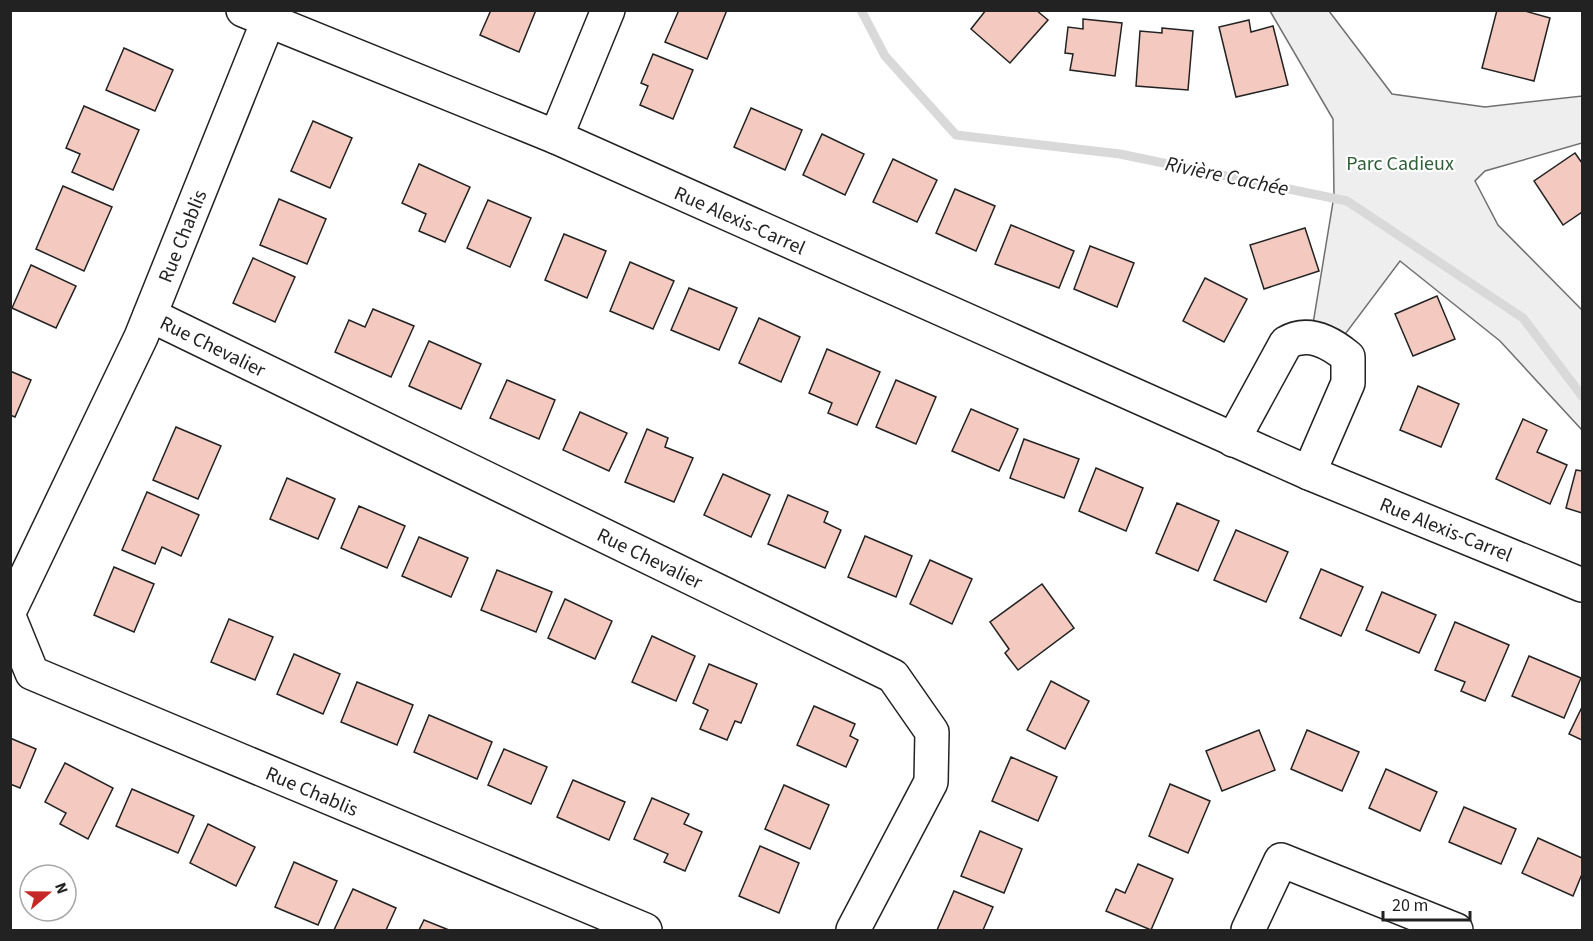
<svg xmlns="http://www.w3.org/2000/svg" width="1593" height="941" font-family="'Source Sans 3',sans-serif">
  <style>
    .green { fill: #eee; stroke: #6f6f6f; stroke-width: 1.5 }
    .lines { fill: none; stroke-linecap: round; stroke-linejoin: round }
    .stream { stroke: #d9d9d9; stroke-width: 9 }
    .building { fill: #f3c9c0; stroke: #222; stroke-width: 1.5 }
    .minor-casing { stroke: #222; stroke-width: 36 }
    .minor { stroke: #fff; stroke-width: 33 }
    .labels { text-anchor: middle; stroke-width: 4.5; stroke-linejoin: round; paint-order: stroke }
    .park-label { font-size: 20px; fill: #2f5e38; stroke: #fff }
    .street-label { font-size: 20px; fill: #222; stroke: #fff }
    .water-label { font-size: 21px; font-style: italic; fill: #222; stroke: #fff }
  </style>
  <rect width="100%" height="100%" fill="#fff"/>
  <polygon class="green" points="1270,11 1329,11 1392,94 1485,107 1582,96 1582,143 1485,171 1475,181 1498,225 1582,310 1582,430 1500,341 1400,261 1340,341 1311,336 1334,196 1333,119"/>
  <g class="lines">
    <polyline class="stream" points="861,10 885,56 956,135 1120,154 1347,201 1523,318 1582,396"/>
  </g>
  <g class="building">
    <polygon points="491,10 536,10 519,52 480,35"/>
    <polygon points="679,10 727,10 707,59 665,42"/>
    <polygon points="986,10 1036,10 1048,20 1010,63 971,29"/>
    <polygon points="1497,10 1521,10 1550,18 1534,81 1482,68"/>
    <polygon points="1083,19 1122,23 1115,76 1070,70 1073,54 1065,53 1068,27 1083,29"/>
    <polygon points="1249,20 1251,32 1273,26 1288,85 1236,97 1219,27"/>
    <polygon points="1162,28 1193,31 1188,90 1136,86 1140,31 1162,33"/>
    <polygon points="124,48 173,70 155,111 106,90"/>
    <polygon points="653,54 693,70 673,119 640,105 648,86 641,83"/>
    <polygon points="84,106 139,130 113,190 72,172 80,154 66,148"/>
    <polygon points="751,108 802,130 785,170 734,147"/>
    <polygon points="313,121 352,138 330,188 291,171"/>
    <polygon points="822,134 864,154 845,195 803,175"/>
    <polygon points="1575,153 1582,163 1582,212 1563,225 1534,181"/>
    <polygon points="893,159 937,180 917,222 873,202"/>
    <polygon points="419,164 470,187 445,242 419,231 426,214 402,203"/>
    <polygon points="63,186 112,207 84,271 36,249"/>
    <polygon points="955,189 995,206 976,251 936,233"/>
    <polygon points="279,199 326,219 307,264 260,245"/>
    <polygon points="488,200 531,218 510,267 467,248"/>
    <polygon points="1011,225 1074,251 1059,288 995,264"/>
    <polygon points="1305,228 1319,271 1264,289 1250,245"/>
    <polygon points="564,234 606,251 587,298 545,280"/>
    <polygon points="1090,246 1134,263 1117,307 1074,289"/>
    <polygon points="253,258 295,277 275,322 233,303"/>
    <polygon points="630,262 674,281 653,329 610,311"/>
    <polygon points="31,265 76,286 56,328 12,308"/>
    <polygon points="1205,278 1247,299 1224,342 1183,321"/>
    <polygon points="689,288 737,308 719,350 671,330"/>
    <polygon points="1437,296 1455,339 1413,356 1395,314"/>
    <polygon points="373,309 414,326 391,377 335,352 349,320 365,327"/>
    <polygon points="759,318 800,337 781,382 739,363"/>
    <polygon points="429,341 481,364 461,409 409,386"/>
    <polygon points="827,349 880,372 857,425 828,413 832,403 809,393"/>
    <polygon points="10,371 31,380 15,417 10,415"/>
    <polygon points="507,380 555,400 539,439 490,418"/>
    <polygon points="896,380 936,397 916,444 876,427"/>
    <polygon points="1418,386 1459,404 1441,447 1400,430"/>
    <polygon points="971,409 1018,429 999,471 952,451"/>
    <polygon points="580,412 627,433 609,471 563,450"/>
    <polygon points="1523,419 1547,430 1537,452 1567,465 1550,504 1496,479"/>
    <polygon points="176,427 221,446 198,499 153,480"/>
    <polygon points="647,429 668,438 665,447 693,458 674,502 625,482"/>
    <polygon points="1024,439 1079,459 1064,498 1010,478"/>
    <polygon points="1096,468 1143,488 1126,531 1079,511"/>
    <polygon points="1576,470 1582,471 1582,513 1566,508"/>
    <polygon points="723,474 770,495 751,537 704,515"/>
    <polygon points="287,478 335,499 318,539 270,519"/>
    <polygon points="147,492 199,515 181,556 162,547 155,564 122,550"/>
    <polygon points="788,495 828,512 824,522 841,530 825,568 768,544"/>
    <polygon points="1177,503 1219,521 1198,571 1156,553"/>
    <polygon points="359,506 405,526 387,568 341,548"/>
    <polygon points="1236,530 1288,552 1266,602 1214,580"/>
    <polygon points="865,536 912,556 896,597 848,577"/>
    <polygon points="419,537 468,558 451,597 402,576"/>
    <polygon points="930,560 972,579 952,624 910,604"/>
    <polygon points="114,567 154,584 134,632 94,615"/>
    <polygon points="1321,569 1363,587 1341,636 1300,618"/>
    <polygon points="497,570 552,592 536,632 481,610"/>
    <polygon points="1042,584 1074,628 1018,670 1005,653 1009,649 990,622"/>
    <polygon points="1382,592 1436,615 1419,653 1366,630"/>
    <polygon points="565,599 612,621 595,659 548,638"/>
    <polygon points="229,619 273,637 255,680 211,662"/>
    <polygon points="1455,622 1509,645 1485,701 1461,691 1465,682 1435,670"/>
    <polygon points="652,636 695,656 676,701 632,682"/>
    <polygon points="294,654 340,674 323,714 277,694"/>
    <polygon points="1529,656 1581,678 1564,718 1512,696"/>
    <polygon points="709,664 757,684 741,723 735,721 727,740 700,729 708,710 693,703"/>
    <polygon points="1051,681 1089,701 1065,749 1027,730"/>
    <polygon points="357,682 413,705 397,745 341,722"/>
    <polygon points="814,706 855,724 850,736 858,740 846,767 797,745"/>
    <polygon points="1582,707 1582,740 1569,734"/>
    <polygon points="429,715 492,742 477,779 414,752"/>
    <polygon points="1259,730 1275,770 1222,791 1206,751"/>
    <polygon points="1307,730 1359,752 1342,791 1291,769"/>
    <polygon points="10,738 36,749 20,788 10,784"/>
    <polygon points="504,749 547,767 531,804 488,785"/>
    <polygon points="1011,757 1057,777 1038,821 992,801"/>
    <polygon points="65,763 113,788 88,839 60,824 66,813 45,802"/>
    <polygon points="1386,769 1437,792 1420,831 1369,808"/>
    <polygon points="573,780 625,802 609,840 557,817"/>
    <polygon points="1170,784 1210,801 1188,853 1149,836"/>
    <polygon points="784,785 829,805 810,849 765,829"/>
    <polygon points="132,789 194,816 178,853 116,826"/>
    <polygon points="652,798 689,814 684,824 702,832 685,871 664,862 668,854 634,839"/>
    <polygon points="1464,807 1516,829 1501,864 1449,842"/>
    <polygon points="208,824 255,847 236,886 190,863"/>
    <polygon points="980,831 1022,849 1004,893 961,876"/>
    <polygon points="1538,838 1582,858 1582,874 1573,896 1522,873"/>
    <polygon points="760,846 799,863 779,913 739,896"/>
    <polygon points="294,862 337,881 318,925 275,907"/>
    <polygon points="1138,864 1173,879 1151,930 1106,911 1116,889 1125,893"/>
    <polygon points="353,889 396,908 386,930 334,930"/>
    <polygon points="954,891 993,907 983,930 937,930"/>
    <polygon points="424,920 449,930 419,930"/>
  </g>
  <g class="lines">
    <defs>
      <g id="minor">
        <polyline points="243,10 556,137 1309,473 1582,585"/>
        <polyline points="556,137 608,10"/>
        <polyline points="150,315 893,676 932,732 931,782 853,930"/>
        <path d="M1233,440l53,-97c22,-13 44,-1 62,14v26l-39,90"/>
        <polyline points="10,610 141,337 268,21"/>
        <polyline points="10,619 32,673 645,930"/>
        <polyline points="1248,930 1281,860 1456,930"/>
      </g>
    </defs>
    <use href="#minor" class="minor-casing"/>
    <use href="#minor" class="minor"/>
  </g>
  <g class="labels">
    <g class="park-label">
      <text x="1400" y="170">Parc Cadieux</text>
    </g>
    <g class="street-label">
      <text transform="translate(740 220) rotate(24)" y="7">Rue Alexis-Carrel</text>
      <text transform="translate(182 236) rotate(-68)" y="7">Rue Chablis</text>
      <text transform="translate(213 346) rotate(26)" y="7">Rue Chevalier</text>
      <text transform="translate(1446 529) rotate(22)" y="7">Rue Alexis-Carrel</text>
      <text transform="translate(650 558) rotate(26)" y="7">Rue Chevalier</text>
      <text transform="translate(312 791) rotate(23)" y="7">Rue Chablis</text>
    </g>
    <g class="water-label">
      <text transform="translate(1227 176) rotate(12)" y="7">Rivière Cachée</text>
    </g>
  </g>
  <rect width="1593" height="941" fill="none" stroke="#222222" stroke-width="24"/>
  <g transform="translate(48 893) rotate(70)"><circle r="28" fill="#ffffff" stroke="#a7a7a7" stroke-width="1.5"/>
  <path d="M0-4.5L10 22L0 15L-10 22Z" fill="#c62828"/>
  <text y="-9" font-size="16" font-weight="bold" text-anchor="middle" fill="#222222">N</text>
  </g>
  <path d="M1383 911v9h87v-9" fill="none" stroke="#222222" stroke-width="3"/>
  <text x="1392" y="911" font-size="18" fill="#222222" stroke="#ffffff" stroke-width="4.5" paint-order="stroke">20 m</text>
</svg>
